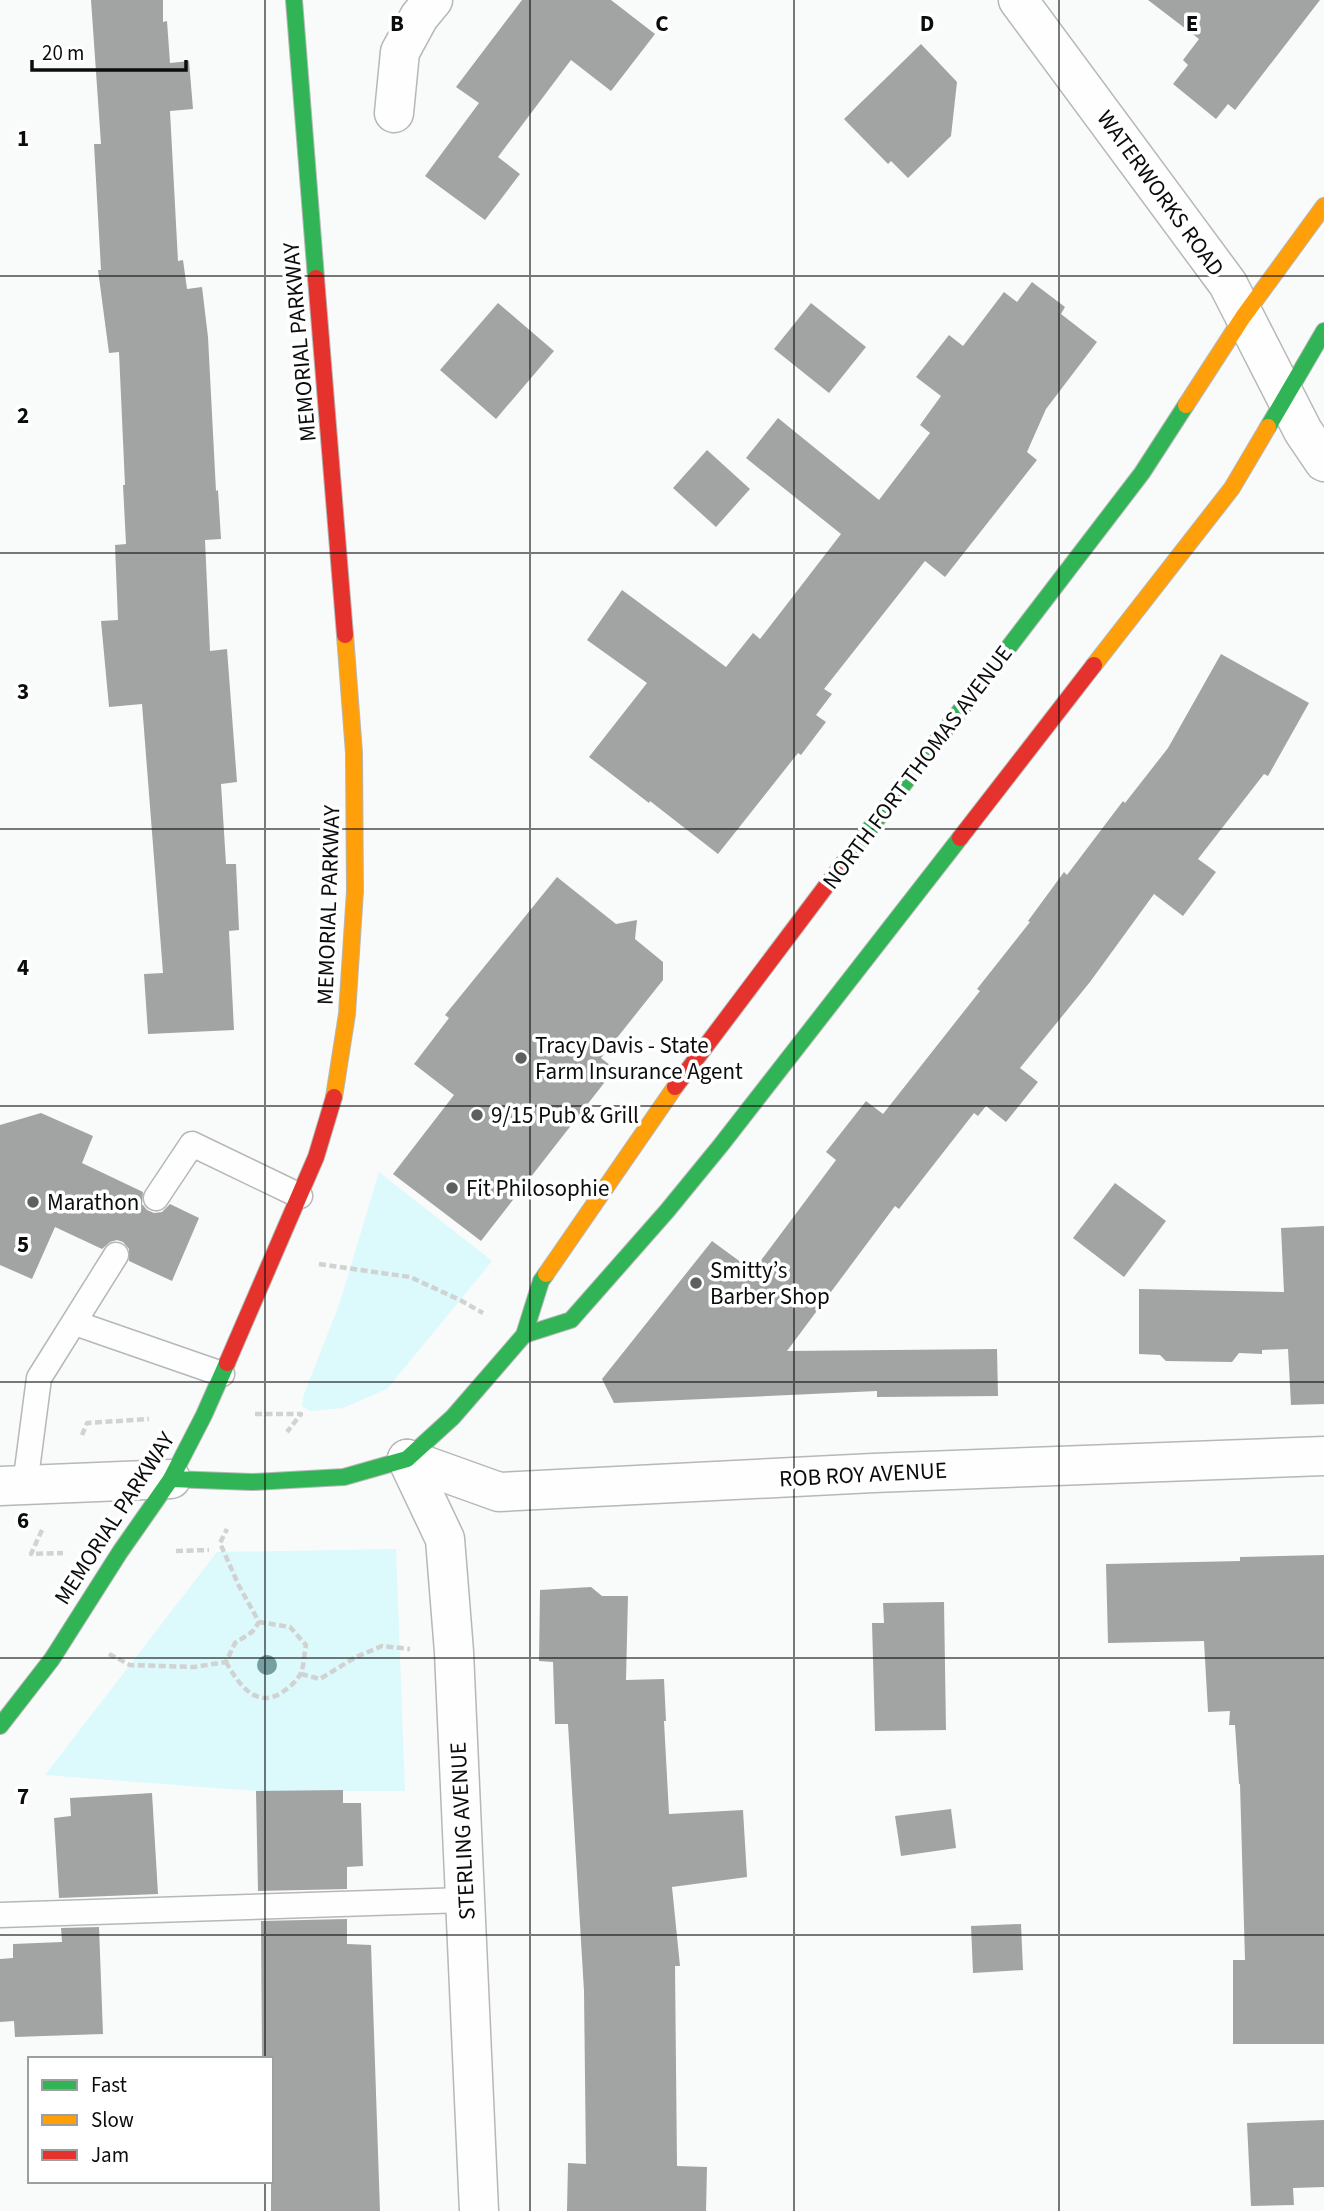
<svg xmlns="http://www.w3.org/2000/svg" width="1324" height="2211" font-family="'Source Sans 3',sans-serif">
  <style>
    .green { fill: #dcf9fb }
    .building { fill: #a2a4a4 }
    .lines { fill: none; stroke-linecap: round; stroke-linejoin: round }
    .lane-casing { stroke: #b6b7b7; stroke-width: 27 }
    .street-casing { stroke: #b6b7b7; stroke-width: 41 }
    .fast-casing { stroke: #b6b7b7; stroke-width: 18 }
    .slow-casing { stroke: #b6b7b7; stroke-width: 18 }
    .jam-casing { stroke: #b6b7b7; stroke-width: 18 }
    .path { stroke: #d1d2d2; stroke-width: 4.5; stroke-dasharray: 7 3.5; stroke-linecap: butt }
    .lane { stroke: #fefefe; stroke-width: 24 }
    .street { stroke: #fefefe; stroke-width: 38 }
    .fast { stroke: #30b455; stroke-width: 16 }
    .slow { stroke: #ff9f0a; stroke-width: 16 }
    .jam { stroke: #e5322d; stroke-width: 16 }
    .tree { fill: #759fa1 }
    .grid { fill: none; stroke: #0b0c0d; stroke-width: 2; stroke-opacity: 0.55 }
    .poi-dot { fill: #5e6060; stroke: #fff; stroke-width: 2.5 }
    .labels { text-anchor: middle; stroke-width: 7; stroke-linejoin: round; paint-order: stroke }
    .street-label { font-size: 23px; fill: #0b0c0d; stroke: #fff }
    .poi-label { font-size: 23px; fill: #0b0c0d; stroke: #fff; text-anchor: start }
    .grid-label { font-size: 23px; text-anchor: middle; font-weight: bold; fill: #0b0c0d; stroke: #fff; stroke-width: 7; stroke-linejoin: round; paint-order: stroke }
  </style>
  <rect width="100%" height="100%" fill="#f9fbfb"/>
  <g class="green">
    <polygon points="379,1172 492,1261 387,1389 343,1408 310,1411 302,1406 303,1397 340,1302"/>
    <polygon points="396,1549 405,1791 256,1791 45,1775 217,1552"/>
  </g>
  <g class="building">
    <polygon points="91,0 163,0 163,22 167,21 170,63 189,61 193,109 170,111 178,261 183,260 187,289 202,287 208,337 216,491 218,490 221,539 205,540 210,651 227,649 237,782 221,784 226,864 236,864 239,930 229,931 234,1030 148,1034 144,974 163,973 142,704 109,707 101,621 118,620 115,545 126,544 123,485 125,485 119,352 109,353 98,270 101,270 94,144 101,144"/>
    <polygon points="522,0 611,0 655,34 611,91 571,60 498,157 520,174 485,220 425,176 479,103 456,87"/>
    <polygon points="1148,0 1320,0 1235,110 1228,104 1216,119 1173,84 1188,65 1183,60 1199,39"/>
    <polygon points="921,44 957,82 951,136 908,178 891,161 888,164 844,119"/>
    <polygon points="1032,282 1065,307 1061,314 1097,342 1046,409 1027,452 1037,460 945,577 925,561 824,689 832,694 816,715 826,722 801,755 798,753 718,854 650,801 649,803 589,757 647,683 587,640 622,590 726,667 753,633 760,639 841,534 746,458 778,418 879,500 930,433 920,425 941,396 916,377 949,335 963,346 1004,292 1017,302"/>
    <polygon points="498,303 554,351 496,419 440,370"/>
    <polygon points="811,303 866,347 829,393 774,349"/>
    <polygon points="707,450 750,489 716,527 673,488"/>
    <polygon points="1221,654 1309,703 1268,776 1264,774 1198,859 1216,872 1183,916 1154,894 1090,982 1020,1068 1038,1082 1006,1122 986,1106 978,1116 974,1113 899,1209 895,1206 787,1351 997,1349 998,1396 877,1397 877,1391 614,1403 602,1379 712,1241 753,1271 836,1160 826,1152 866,1101 883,1114 980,991 977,989 1030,922 1028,921 1064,872 1067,875 1123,801 1125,803 1168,748"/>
    <polygon points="557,877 616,924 637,920 635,939 663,962 663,980 601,1058 615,1069 481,1241 393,1174 454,1095 414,1064 449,1018 445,1015"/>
    <polygon points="41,1113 93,1136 82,1163 143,1192 142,1204 147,1210 154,1213 162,1212 170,1204 199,1218 172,1281 129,1261 129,1249 123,1242 117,1240 110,1242 102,1249 55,1227 32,1279 0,1265 0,1125"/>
    <polygon points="1115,1183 1166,1221 1124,1277 1073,1238"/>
    <polygon points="1324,1226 1324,1404 1291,1405 1288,1349 1262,1350 1262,1354 1239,1353 1232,1362 1166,1361 1160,1355 1139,1354 1139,1289 1284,1292 1281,1228"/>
    <polygon points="1324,1555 1324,2044 1233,2044 1233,1960 1245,1960 1240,1784 1239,1784 1235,1725 1229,1725 1230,1711 1208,1712 1204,1641 1108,1643 1106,1564 1240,1561 1240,1557"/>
    <polygon points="591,1587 602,1596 628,1596 626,1680 664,1679 666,1721 664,1721 669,1814 743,1810 747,1877 672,1887 680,1966 675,1966 677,2166 707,2167 706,2211 567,2211 568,2163 586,2164 584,1991 568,1724 555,1724 553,1662 539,1661 540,1590"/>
    <polygon points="944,1602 946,1730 875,1731 872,1623 884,1623 883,1603"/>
    <polygon points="343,1790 343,1803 361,1803 363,1866 347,1867 347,1889 258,1891 256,1791"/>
    <polygon points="152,1793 158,1894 59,1898 54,1818 71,1816 70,1798"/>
    <polygon points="951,1809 956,1848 901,1856 895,1816"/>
    <polygon points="347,1919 347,1944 371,1945 380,2211 271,2211 271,2059 262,2059 261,1921"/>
    <polygon points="1021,1924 1023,1970 973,1973 971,1926"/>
    <polygon points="99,1927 103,2034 15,2037 14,2021 0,2022 0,1959 13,1958 13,1944 62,1942 61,1928"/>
    <polygon points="1324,2120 1324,2187 1293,2188 1294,2205 1251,2206 1247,2123"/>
  </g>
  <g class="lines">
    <defs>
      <g id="lane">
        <polyline points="156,1198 192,1144 300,1196"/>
        <polyline points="75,1323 222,1374"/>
        <polyline points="25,1485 39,1378 116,1255"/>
        <polyline points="0,1915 465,1900"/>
      </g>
      <g id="street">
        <polyline points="1018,0 1228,284 1303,431 1324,462"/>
        <polyline points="394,113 400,52 419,17 433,0"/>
        <polyline points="407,1459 499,1492 873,1473 1324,1456"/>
        <polyline points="407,1459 445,1539 454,1652 479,2211"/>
        <polyline points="0,1486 171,1479"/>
      </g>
      <g id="fast">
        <polyline points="294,0 316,278"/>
        <polyline points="1268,427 1324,331"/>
        <polyline points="845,861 1142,473 1186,405"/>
        <polyline points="524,1335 571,1320 667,1211 721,1145 960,838"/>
        <polyline points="171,1479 252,1482 344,1477 407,1459 453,1417 524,1335 541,1281 546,1274"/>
        <polyline points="0,1726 52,1659 120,1552 171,1479 204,1415 227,1363"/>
      </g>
      <g id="slow">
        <polyline points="1186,405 1243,317 1324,206"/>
        <polyline points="1094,665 1232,488 1268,427"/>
        <polyline points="334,1097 347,1014 355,891 354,753 345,635"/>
        <polyline points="546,1274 675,1087"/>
      </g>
      <g id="jam">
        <polyline points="316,278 345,635"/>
        <polyline points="960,838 1094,665"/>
        <polyline points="675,1087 845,861"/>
        <polyline points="227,1363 316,1157 334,1097"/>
      </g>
    </defs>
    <use href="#lane" class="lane-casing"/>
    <use href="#street" class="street-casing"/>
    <use href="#fast" class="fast-casing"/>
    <use href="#slow" class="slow-casing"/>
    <use href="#jam" class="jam-casing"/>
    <g class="path">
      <polyline points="319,1264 410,1277 460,1300 483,1313"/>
      <polyline points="255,1414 301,1414 287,1432"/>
      <polyline points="82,1435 87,1423 149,1419"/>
      <polyline points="42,1530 31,1554 63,1553"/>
      <polyline points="176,1551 209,1550"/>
      <polyline points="109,1654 130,1665 194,1667 226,1662 235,1643 252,1632 259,1622 239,1586 220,1543 227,1529"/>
      <path d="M226,1662c12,21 29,47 55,31 7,-4 16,-12 20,-20 3,-7 3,-19 5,-28l-16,-18 -31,-5"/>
      <polyline points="301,1674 320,1679 356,1657 382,1646 410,1649"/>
    </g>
    <use href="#lane" class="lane"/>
    <use href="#street" class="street"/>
    <use href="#fast" class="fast"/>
    <use href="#slow" class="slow"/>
    <use href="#jam" class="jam"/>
  </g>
  <circle class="tree" cx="267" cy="1665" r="10"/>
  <path class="grid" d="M265,0v2059M530,0v2211M794,0v2211M1059,0v2211M0,276h1324M0,553h1324M0,829h1324M0,1106h1324M0,1382h1324M0,1658h1324M0,1935h1324M265,2181v30"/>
  <g class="poi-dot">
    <circle cx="521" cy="1058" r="7"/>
    <circle cx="477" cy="1115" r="7"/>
    <circle cx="452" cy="1188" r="7"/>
    <circle cx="33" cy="1202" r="7"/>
    <circle cx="696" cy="1283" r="7"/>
  </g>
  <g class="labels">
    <g class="street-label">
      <text transform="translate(1161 193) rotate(54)" y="8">WATERWORKS ROAD</text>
      <text transform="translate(299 342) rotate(-95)" y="8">MEMORIAL PARKWAY</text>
      <text transform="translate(917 767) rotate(-53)" y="8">NORTH FORT THOMAS AVENUE</text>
      <text transform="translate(328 905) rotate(-88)" y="8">MEMORIAL PARKWAY</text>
      <text transform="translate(863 1474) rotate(-3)" y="8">ROB ROY AVENUE</text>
      <text transform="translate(114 1518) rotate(-57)" y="8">MEMORIAL PARKWAY</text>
      <text transform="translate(462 1831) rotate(-93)" y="8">STERLING AVENUE</text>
    </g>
    <g class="poi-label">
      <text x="535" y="1053">Tracy Davis - State<tspan x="535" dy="26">Farm Insurance Agent</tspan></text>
      <text x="491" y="1123">9/15 Pub &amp; Grill</text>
      <text x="466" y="1196">Fit Philosophie</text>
      <text x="47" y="1210">Marathon</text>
      <text x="710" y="1278">Smitty’s<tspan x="710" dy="26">Barber Shop</tspan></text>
    </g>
  </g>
  <g class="grid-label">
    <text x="397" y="31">B</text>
    <text x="662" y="31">C</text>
    <text x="927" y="31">D</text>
    <text x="1192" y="31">E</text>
    <text x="23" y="146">1</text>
    <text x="23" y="423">2</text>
    <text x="23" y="699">3</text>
    <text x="23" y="975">4</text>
    <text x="23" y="1252">5</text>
    <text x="23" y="1528">6</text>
    <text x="23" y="1804">7</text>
  </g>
  <rect x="28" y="2057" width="245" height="126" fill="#ffffff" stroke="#9d9e9e" stroke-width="2"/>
  <rect x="42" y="2080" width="35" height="10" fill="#30b455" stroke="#9d9e9e" stroke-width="2"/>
  <text x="91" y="2092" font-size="21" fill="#0b0c0d">Fast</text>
  <rect x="42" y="2115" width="35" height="10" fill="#ff9f0a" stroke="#9d9e9e" stroke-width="2"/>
  <text x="91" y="2127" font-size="21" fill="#0b0c0d">Slow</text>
  <rect x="42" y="2150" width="35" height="10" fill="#e5322d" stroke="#9d9e9e" stroke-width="2"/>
  <text x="91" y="2162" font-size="21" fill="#0b0c0d">Jam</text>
  <path d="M32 60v10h154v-10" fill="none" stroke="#0b0c0d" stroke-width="3.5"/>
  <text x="42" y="60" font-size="21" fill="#0b0c0d" stroke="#ffffff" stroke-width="5" paint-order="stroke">20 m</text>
</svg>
